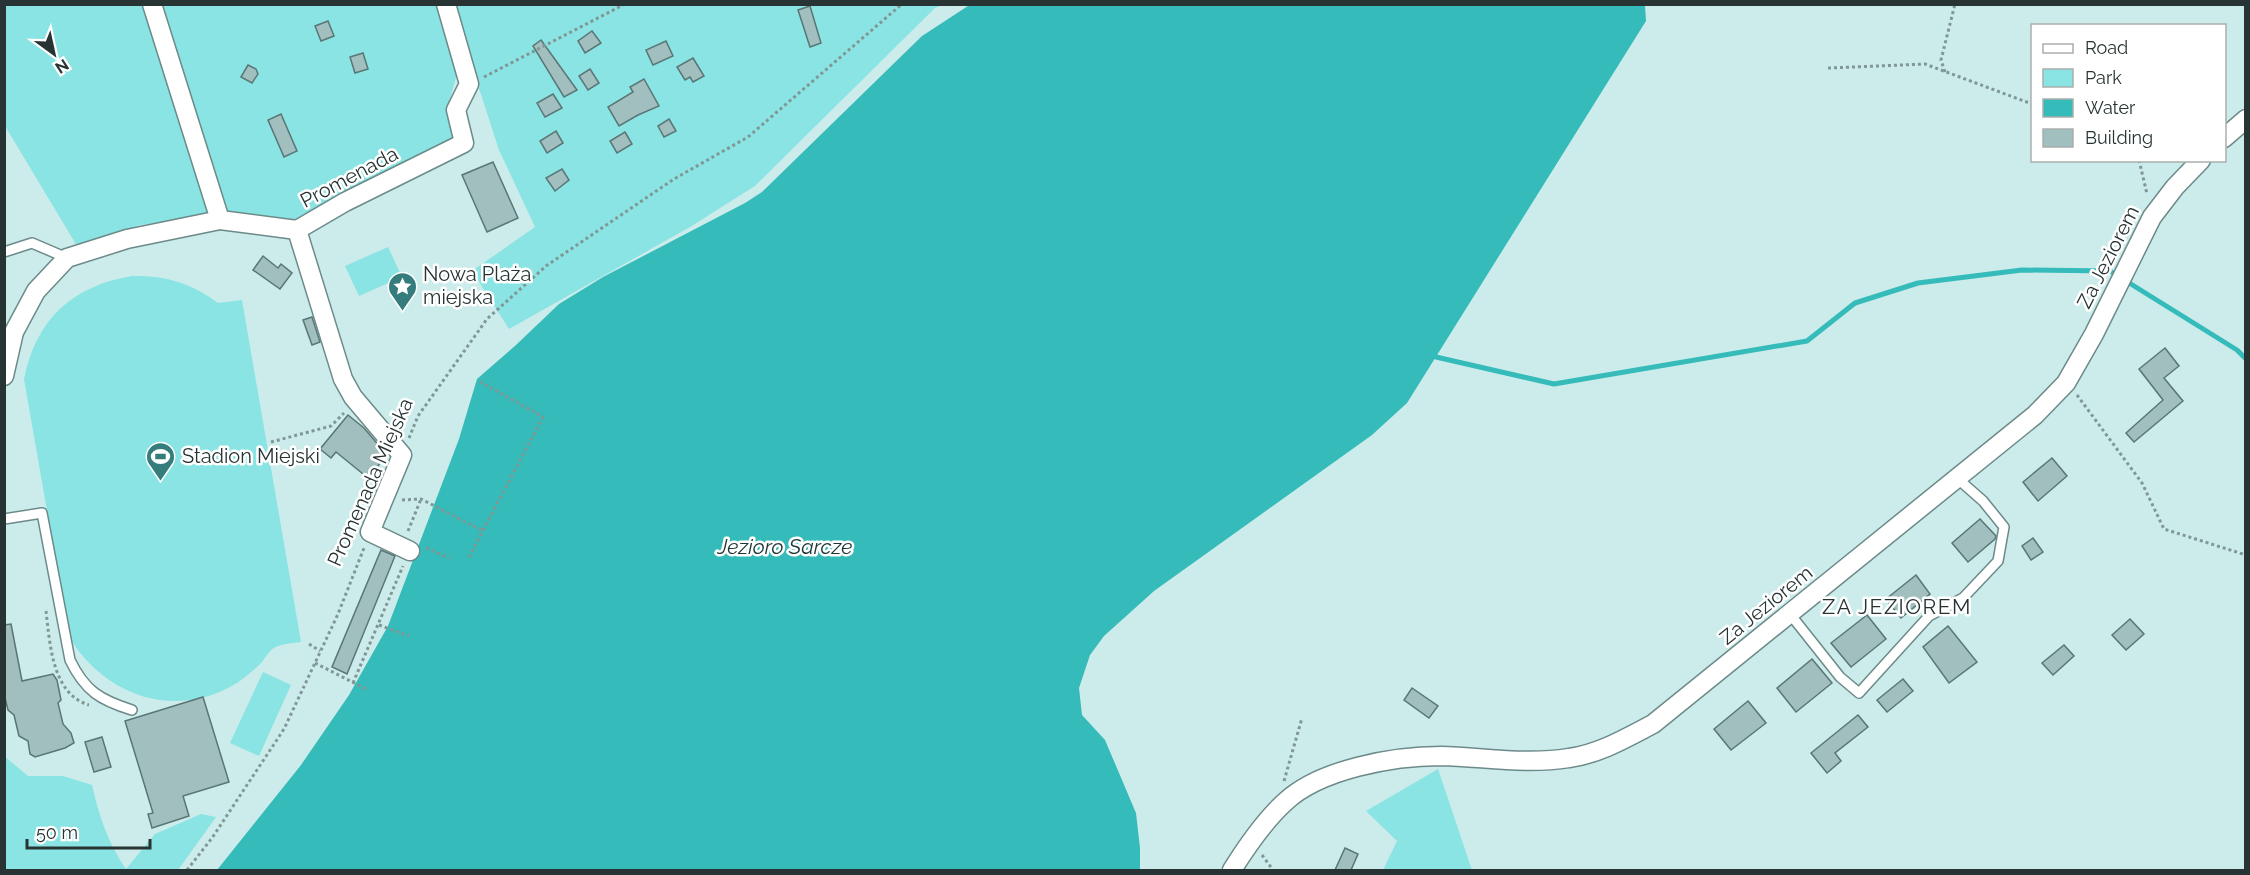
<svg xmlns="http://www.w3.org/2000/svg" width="2250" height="875" font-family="Raleway,sans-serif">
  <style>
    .green { fill: #89e4e3 }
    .water { fill: #35bbb9 }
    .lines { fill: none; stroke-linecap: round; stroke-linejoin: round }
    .stream { stroke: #35bbb9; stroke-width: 5 }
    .building { fill: #a0bfbe; stroke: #597675; stroke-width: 1.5 }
    .lane-casing { stroke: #6c8a89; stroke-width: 12 }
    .street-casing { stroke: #6c8a89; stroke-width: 21 }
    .path { stroke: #809796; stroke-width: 3; stroke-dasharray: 3 3; stroke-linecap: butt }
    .lane { stroke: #fff; stroke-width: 9 }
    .street { stroke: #fff; stroke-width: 18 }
    .labels { text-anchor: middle; stroke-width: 5; stroke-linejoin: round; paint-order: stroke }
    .street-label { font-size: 20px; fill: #273433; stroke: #fff }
    .poi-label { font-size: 20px; fill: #273433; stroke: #fff; text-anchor: start }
    .water-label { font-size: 21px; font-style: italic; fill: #1f3535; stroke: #fff }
    .neighbourhood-label { font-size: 21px; letter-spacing: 1.5px; fill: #273433; stroke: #fff }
  </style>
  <rect width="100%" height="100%" fill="#cceceb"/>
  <g class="green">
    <polygon points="4,5 943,5 935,8 755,186 690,227 509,329 472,271 535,227 499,150 475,76 457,74 447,109 456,137 291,221 232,211 211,216 140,225 77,246 5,126"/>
    <polygon points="388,247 402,277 359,296 345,266"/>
    <path d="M132,276c32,-1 60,7 86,27l24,-3 59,342c-8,1 -21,2 -27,6 -5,3 -9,10 -12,14 -8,8 -16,15 -25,21 -62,38 -132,13 -168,-46l-45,-258c12,-60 48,-93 108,-103z"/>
    <polygon points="263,672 291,685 259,756 230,743"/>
    <path d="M4,756l24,20h35l29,9c7,31 16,58 34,84l29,-35 46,-20 15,3 -38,53h-173z"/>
    <polygon points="1438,769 1472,870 1383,870 1397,841 1366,811"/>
  </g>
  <polygon class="water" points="971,4 1645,5 1646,21 1407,403 1372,435 1154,591 1104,636 1090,655 1079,688 1082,715 1105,740 1136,813 1140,848 1140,870 217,870 301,765 349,695 388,626 459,439 477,379 516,345 559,304 603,277 745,203 762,192 922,36"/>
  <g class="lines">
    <polyline class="stream" points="1436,357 1554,384 1807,341 1855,303 1918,283 2022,270 2110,271 2237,350 2246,359"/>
  </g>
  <g class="building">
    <polygon points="810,6 821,43 810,47 798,10"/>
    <polygon points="328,21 334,36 321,41 315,26"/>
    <polygon points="592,31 601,43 585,53 578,41"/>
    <polygon points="541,40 577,90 564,97 533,46"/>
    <polygon points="666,41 673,56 653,65 646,50"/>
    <polygon points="363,53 368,69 355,73 350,57"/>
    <polygon points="693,58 704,76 693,82 690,77 685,80 677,67"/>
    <polygon points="248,65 256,69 258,74 252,83 241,77"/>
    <polygon points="590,69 599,83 588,90 579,76"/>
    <polygon points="644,79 659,106 638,115 619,126 608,107 633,92 630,87"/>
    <polygon points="553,94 562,108 545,117 537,103"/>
    <polygon points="281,114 297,151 284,157 268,120"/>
    <polygon points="669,119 676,131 664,137 658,126"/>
    <polygon points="556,131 563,143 547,153 540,141"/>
    <polygon points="625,132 632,144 617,153 610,141"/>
    <polygon points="493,162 518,218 487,232 462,175"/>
    <polygon points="562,169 569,180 555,191 546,178"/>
    <polygon points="263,256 278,268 281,264 292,273 280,289 253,270"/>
    <polygon points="312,317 320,342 312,345 303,320"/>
    <polygon points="2165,348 2179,366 2164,378 2183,401 2134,442 2126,433 2163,400 2139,369"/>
    <polygon points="348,415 364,428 387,455 368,478 336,452 331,458 320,449"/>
    <polygon points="2052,458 2067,476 2038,501 2023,482"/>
    <polygon points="1980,519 1996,536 1995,539 1968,562 1952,543"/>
    <polygon points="2033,538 2043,552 2031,560 2022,546"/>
    <polygon points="381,550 395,556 347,674 332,667"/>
    <polygon points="1916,575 1930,594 1901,618 1886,599"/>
    <polygon points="1867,615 1886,639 1851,667 1831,643"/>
    <polygon points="2130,619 2144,634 2126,650 2112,635"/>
    <polygon points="11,624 22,681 53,674 57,680 61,700 58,703 63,724 71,733 74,743 65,748 35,757 30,754 28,741 19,736 14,715 8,710 4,694 4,625"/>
    <polygon points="1948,626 1977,662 1949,683 1923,647"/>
    <polygon points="2064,645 2074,656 2053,675 2042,663"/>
    <polygon points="1812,659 1832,683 1796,712 1777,688"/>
    <polygon points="1903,679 1913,691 1887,712 1877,700"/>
    <polygon points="1412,688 1438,706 1429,718 1404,700"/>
    <polygon points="203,697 229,782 183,796 189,816 152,828 148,814 153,813 125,721"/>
    <polygon points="1748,701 1766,723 1731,750 1714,729"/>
    <polygon points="1858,715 1868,727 1835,753 1841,761 1827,773 1811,753"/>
    <polygon points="102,737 111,767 94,772 85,742"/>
    <polygon points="1345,848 1358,854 1351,870 1335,870"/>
  </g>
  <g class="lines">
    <defs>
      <g id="lane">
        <polyline points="4,252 32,243 67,258"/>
        <path d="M4,519l38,-6 28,147c15,31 30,40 62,50"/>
        <polyline points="1790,614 1840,677 1859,693 1929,616 1963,598 1998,561 2004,527 1983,501 1958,479"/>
      </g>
      <g id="street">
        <polyline points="152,4 220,220 297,230"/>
        <polyline points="2224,138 2246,119"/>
        <polyline points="4,376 14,332 36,291 67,258 127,239 220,220"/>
        <polyline points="410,551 370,532 402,455 353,397 343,379 297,230 345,202 464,143 456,110 469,84 446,4"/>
        <path d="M1232,870c15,-24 32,-49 53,-68 35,-33 109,-46 156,-46 43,1 84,9 128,2 30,-4 57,-20 84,-34l382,-309 31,-32 28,-49 58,-117 23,-30 26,-27"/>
      </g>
    </defs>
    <use href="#lane" class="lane-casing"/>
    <use href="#street" class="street-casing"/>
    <g class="path">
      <polyline points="1828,68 1925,64 2032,104"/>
      <polyline points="1945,72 1941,60 1955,4"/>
      <polyline points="484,77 625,4"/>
      <polyline points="2139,160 2147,194"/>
      <polyline points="2077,395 2142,483 2164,529 2246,555"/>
      <polyline points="409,438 418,416 487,319 546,266 674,179 748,137 902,4"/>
      <polyline points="271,442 331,426 344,413"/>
      <polyline points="402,500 421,499 483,531"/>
      <polyline points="408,531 421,499"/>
      <polyline points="426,548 449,558"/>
      <polyline points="469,557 543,417 477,380"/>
      <path d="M46,611c4,33 6,83 43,94"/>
      <polyline points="379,625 409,636"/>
      <polyline points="309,644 320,651"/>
      <polyline points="315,663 368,690"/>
      <polyline points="353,683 403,566"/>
      <polyline points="1284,781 1302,718"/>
      <polyline points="1262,855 1273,870"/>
      <polyline points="187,870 212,838 284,729 338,614 364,548"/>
    </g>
    <use href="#lane" class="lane"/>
    <use href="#street" class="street"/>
  </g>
  <defs>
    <symbol id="sight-pin" viewBox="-11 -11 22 30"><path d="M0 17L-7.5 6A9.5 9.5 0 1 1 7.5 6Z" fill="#347d7c" stroke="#fff"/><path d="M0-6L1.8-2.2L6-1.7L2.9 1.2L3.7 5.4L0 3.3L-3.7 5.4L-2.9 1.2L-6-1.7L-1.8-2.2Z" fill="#fff"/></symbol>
    <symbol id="stadium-pin" viewBox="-11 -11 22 30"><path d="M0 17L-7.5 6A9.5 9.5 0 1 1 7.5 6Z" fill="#347d7c" stroke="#fff"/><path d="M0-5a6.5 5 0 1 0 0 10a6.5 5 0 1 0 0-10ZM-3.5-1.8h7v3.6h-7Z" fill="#fff"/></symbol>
  </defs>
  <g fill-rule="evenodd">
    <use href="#sight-pin" x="386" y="270" width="33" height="45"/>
    <use href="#stadium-pin" x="144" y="440" width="33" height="45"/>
  </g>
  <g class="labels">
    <g class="street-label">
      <text transform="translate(349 177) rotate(-28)" y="7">Promenada</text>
      <text transform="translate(2108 257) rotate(-63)" y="7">Za Jeziorem</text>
      <text transform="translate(370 482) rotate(-66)" y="7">Promenada Miejska</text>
      <text transform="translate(1766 605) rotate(-39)" y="7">Za Jeziorem</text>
    </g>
    <g class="poi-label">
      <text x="423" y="281">Nowa Plaża<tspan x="423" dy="23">miejska</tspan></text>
      <text x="182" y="463">Stadion Miejski</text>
    </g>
    <g class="water-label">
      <text x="785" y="554">Jezioro Sarcze</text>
    </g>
    <g class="neighbourhood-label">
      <text x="1897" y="614">ZA JEZIOREM</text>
    </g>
  </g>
  <rect width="2250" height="875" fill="none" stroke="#273433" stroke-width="12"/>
  <rect x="2031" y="24" width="195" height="138" fill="#ffffff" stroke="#a9aead" stroke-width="1.5"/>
  <rect x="2043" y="44" width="30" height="9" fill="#ffffff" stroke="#a9aead" stroke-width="1.5"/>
  <text x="2085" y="54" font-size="18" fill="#273433">Road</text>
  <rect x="2043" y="69" width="30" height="18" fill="#89e4e3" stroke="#a9aead" stroke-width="1.5"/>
  <text x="2085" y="84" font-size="18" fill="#273433">Park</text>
  <rect x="2043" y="99" width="30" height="18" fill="#35bbb9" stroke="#a9aead" stroke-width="1.5"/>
  <text x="2085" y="114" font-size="18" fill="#273433">Water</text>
  <rect x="2043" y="129" width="30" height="18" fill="#a0bfbe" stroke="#a9aead" stroke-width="1.5"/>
  <text x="2085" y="144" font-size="18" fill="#273433">Building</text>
  <g transform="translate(54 54) rotate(147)" stroke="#ffffff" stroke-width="4.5" paint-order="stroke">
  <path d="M0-4.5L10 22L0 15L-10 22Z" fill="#273433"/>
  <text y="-9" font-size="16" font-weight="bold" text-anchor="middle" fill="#273433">N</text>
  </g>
  <path d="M27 839v9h123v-9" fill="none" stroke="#273433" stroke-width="3"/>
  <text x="36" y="839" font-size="18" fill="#273433" stroke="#ffffff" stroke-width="4.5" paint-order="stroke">50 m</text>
</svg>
